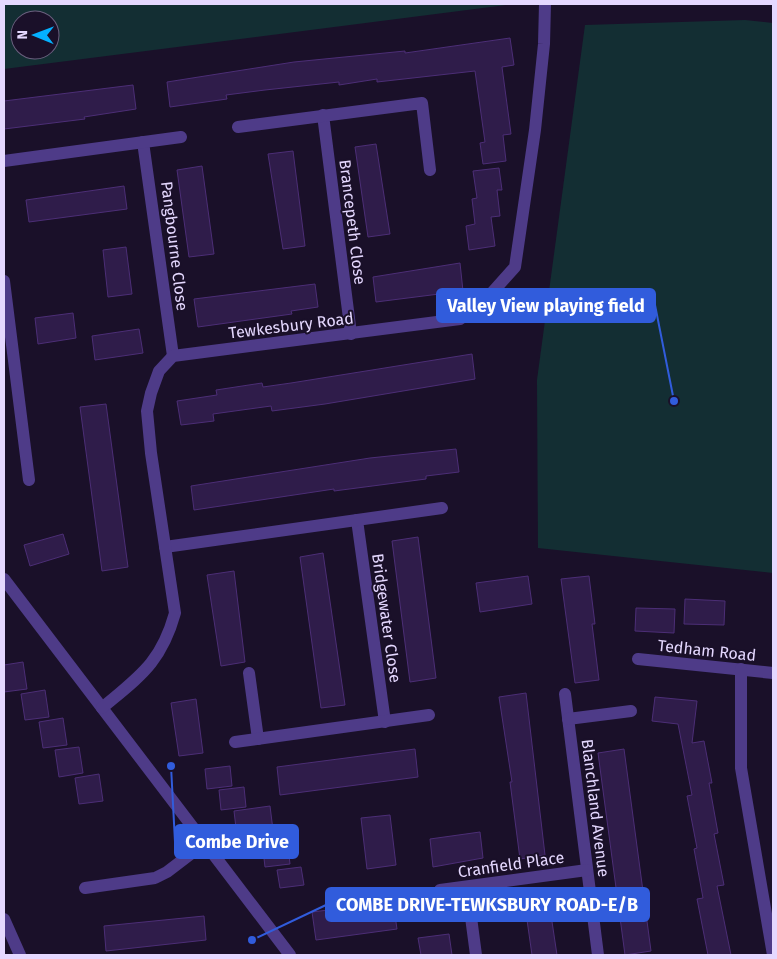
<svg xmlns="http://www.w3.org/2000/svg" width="777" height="959" font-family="'Fira Sans',sans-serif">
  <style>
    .green { fill: #132e33; fill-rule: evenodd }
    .building { fill: #2f1c4a; stroke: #4c2e76 }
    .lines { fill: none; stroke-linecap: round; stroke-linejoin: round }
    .minor { stroke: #4e3b88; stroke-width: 12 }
    .labels { text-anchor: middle; stroke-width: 4; stroke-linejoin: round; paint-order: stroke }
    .street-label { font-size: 16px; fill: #e5d8ff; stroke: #1a1029 }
    .leader { fill: none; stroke: #315cdc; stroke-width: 2 }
    .callout-dot { fill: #315cdc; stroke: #1a1029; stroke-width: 2 }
    .callout { fill: #315cdc; stroke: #315cdc; stroke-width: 2 }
    .callout-label { font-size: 18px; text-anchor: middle; font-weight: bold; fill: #fff }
  </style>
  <rect width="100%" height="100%" fill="#1a1029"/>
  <g class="green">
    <path d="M4,4h510l-510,65zM20,20h30v30h-30z"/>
    <polygon points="745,20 773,23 773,573 538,548 537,380 585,25"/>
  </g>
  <g class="building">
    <polygon points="510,38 514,65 502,67 511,134 503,135 506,161 483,164 480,143 485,142 475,71 377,82 377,79 339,85 339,82 265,90 226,95 227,99 170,107 167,82 294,62 405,51 405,53"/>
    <polygon points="133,85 136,109 84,117 85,119 4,129 4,101"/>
    <polygon points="376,144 390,234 368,237 355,147"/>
    <polygon points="293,151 305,246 283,249 268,154"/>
    <polygon points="202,166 214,254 189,257 177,170"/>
    <polygon points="499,168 502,190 497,190 500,216 491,217 495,246 469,250 466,226 475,224 472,199 477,198 473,171"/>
    <polygon points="124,186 127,209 29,222 26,200"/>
    <polygon points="126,247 132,294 108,297 103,250"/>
    <polygon points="460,263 463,291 376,302 373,277"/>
    <polygon points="315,284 318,307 291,311 292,314 198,327 194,299"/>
    <polygon points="73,313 76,338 38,344 35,318"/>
    <polygon points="139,329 143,353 95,360 92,336"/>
    <polygon points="472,354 475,379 325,404 272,411 271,406 213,414 214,421 181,425 177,401 217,395 216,390 262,383 263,387 291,383"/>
    <polygon points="106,404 128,567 102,571 80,407"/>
    <polygon points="456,449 459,472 426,476 426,479 334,491 334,489 194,510 191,486 370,458"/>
    <polygon points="63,534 69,554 30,566 24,545"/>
    <polygon points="418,537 436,678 410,682 392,541"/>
    <polygon points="323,553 345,705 321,708 300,557"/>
    <polygon points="234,571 245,662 221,666 207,575"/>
    <polygon points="528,576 532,604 480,612 476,583"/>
    <polygon points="589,576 595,624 592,624 599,680 575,683 561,579"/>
    <polygon points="685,599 725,601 724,625 684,624"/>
    <polygon points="636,608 675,609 674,633 635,631"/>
    <polygon points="23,662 27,689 4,692 4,665"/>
    <polygon points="45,690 49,717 25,720 21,694"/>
    <polygon points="526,693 545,855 520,859 510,782 512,782 499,697"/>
    <polygon points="655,697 697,701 692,743 704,741 712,783 709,783 718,833 714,834 724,885 717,886 731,955 708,955 697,899 703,898 694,849 697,848 687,796 692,795 678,724 652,721"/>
    <polygon points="196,699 203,753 179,756 171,703"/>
    <polygon points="63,718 67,745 43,748 39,722"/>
    <polygon points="79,747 83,773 59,777 55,750"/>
    <polygon points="415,749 418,777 280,795 277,767"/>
    <polygon points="624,749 651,951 625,955 598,753"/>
    <polygon points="230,766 232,786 207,789 205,769"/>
    <polygon points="99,774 103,801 79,804 75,778"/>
    <polygon points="244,787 246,807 221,810 219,790"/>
    <polygon points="270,806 275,846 250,850 247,827 236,828 234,811"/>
    <polygon points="390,815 396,865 367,869 361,818"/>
    <polygon points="480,832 483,858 433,867 430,839"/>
    <polygon points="288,847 290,864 265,867 263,850"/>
    <polygon points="301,867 304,885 280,888 277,870"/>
    <polygon points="548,895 557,955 532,955 524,899"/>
    <polygon points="393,902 397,929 316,940 312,912"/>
    <polygon points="204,916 206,940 106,951 104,926"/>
    <polygon points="449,934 452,955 421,955 418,938"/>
  </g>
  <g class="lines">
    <g class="minor">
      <polyline points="323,115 351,334"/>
      <polyline points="238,127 422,103 430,170"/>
      <polyline points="143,142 173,356"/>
      <polyline points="4,161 181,137"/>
      <polyline points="4,281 29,480"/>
      <polyline points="357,520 385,722"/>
      <polyline points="165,547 442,508"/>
      <polyline points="4,579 290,955"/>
      <polyline points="638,659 773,673"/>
      <polyline points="741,669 741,768 773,955"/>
      <polyline points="249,673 258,739"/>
      <polyline points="565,694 598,955"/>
      <path d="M102,708c38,-32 59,-45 73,-95l-24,-160 -4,-42 4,-18 8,-22 14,-15 287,-37 21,-14 34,-38 20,-137 9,-86 1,-40"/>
      <polyline points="568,719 631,711"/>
      <polyline points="235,742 429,715"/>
      <polyline points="467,887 476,955"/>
      <polyline points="85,888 155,878 167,872 205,843"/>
      <polyline points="440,890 587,870"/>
      <polyline points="4,919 20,955"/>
    </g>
  </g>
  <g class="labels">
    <g class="street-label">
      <text transform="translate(353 222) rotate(83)" y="6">Brancepeth Close</text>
      <text transform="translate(175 246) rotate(83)" y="6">Pangbourne Close</text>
      <text transform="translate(291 325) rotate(-7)" y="6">Tewkesbury Road</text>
      <text transform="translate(387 618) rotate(82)" y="6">Bridgewater Close</text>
      <text transform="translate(707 650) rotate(6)" y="6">Tedham Road</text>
      <text transform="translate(596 808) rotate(83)" y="6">Blanchland Avenue</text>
      <text transform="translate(511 864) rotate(-8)" y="6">Cranfield Place</text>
    </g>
  </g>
  <path class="leader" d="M674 401L655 305M171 766L175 842M252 940L326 905"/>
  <g class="callout-dot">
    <circle cx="674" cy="401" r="5"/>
    <circle cx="171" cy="766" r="5"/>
    <circle cx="252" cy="940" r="5"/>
  </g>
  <g class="callout">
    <rect x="437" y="289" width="218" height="33" rx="5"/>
    <rect x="175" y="825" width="123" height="33" rx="5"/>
    <rect x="326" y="888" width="323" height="33" rx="5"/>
  </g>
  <g class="callout-label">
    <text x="546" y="312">Valley View playing field</text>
    <text x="237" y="848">Combe Drive</text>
    <text x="487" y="911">COMBE DRIVE-TEWKSBURY ROAD-E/B</text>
  </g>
  <rect width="777" height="959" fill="none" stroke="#e5d8ff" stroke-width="10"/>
  <g transform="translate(35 35) rotate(271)"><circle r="24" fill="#1a1029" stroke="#6b607f"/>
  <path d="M0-4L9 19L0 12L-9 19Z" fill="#04b1ff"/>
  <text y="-8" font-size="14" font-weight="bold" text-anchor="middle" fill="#e5d8ff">N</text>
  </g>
</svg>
